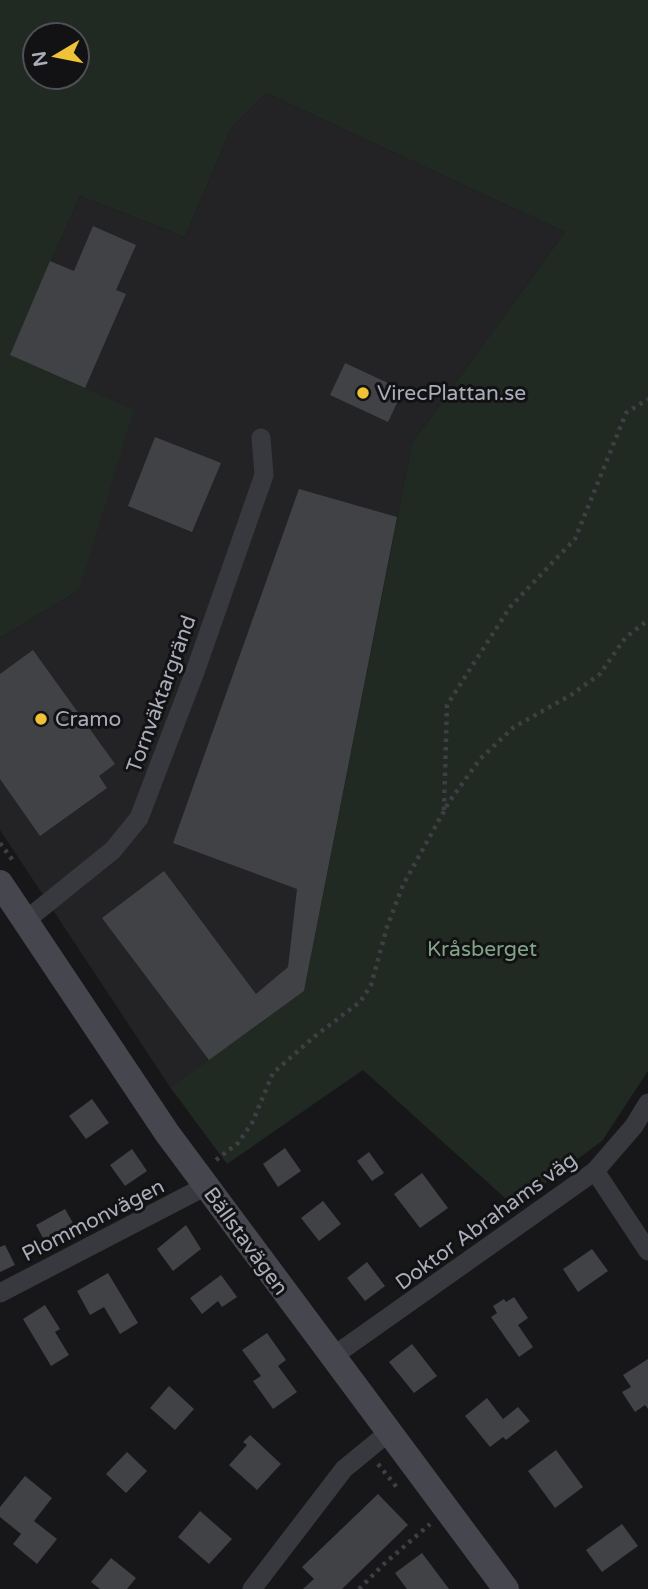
<svg xmlns="http://www.w3.org/2000/svg" width="648" height="1589" font-family="'Varela Round',sans-serif">
  <style>
    .built { fill: #232326 }
    .green { fill: #212923; fill-rule: evenodd }
    .building { fill: #414246 }
    .lines { fill: none; stroke-linecap: round; stroke-linejoin: round }
    .path { stroke: #3e3f45; stroke-width: 4.5; stroke-dasharray: 3.5 5; stroke-linecap: butt }
    .street { stroke: #38393e; stroke-width: 19 }
    .secondary { stroke: #46474e; stroke-width: 26 }
    .poi-dot { fill: #f0c238; stroke: #121214; stroke-width: 2.5 }
    .labels { text-anchor: middle; stroke-width: 6; stroke-linejoin: round; paint-order: stroke }
    .poi-label { font-size: 21px; fill: #a9adb9; stroke: #121214; text-anchor: start }
    .street-label { font-size: 21px; fill: #a9adb9; stroke: #121214 }
    .park-label { font-size: 21px; fill: #81a386; stroke: #121214 }
  </style>
  <rect width="100%" height="100%" fill="#171719"/>
  <polygon class="built" points="266,93 565,232 412,443 304,991 170,1087 0,830 0,638 79,590 85,388 10,355 80,196 185,237 231,128"/>
  <path class="green" d="M0,0h648v1071l-46,70 -88,65 -151,-136 -136,94 -57,-77 134,-96 108,-548 153,-211 -299,-139 -35,35 -46,109 -105,-41 -70,159 124,55 -55,180 -79,48zM35,35h42v42h-42z"/>
  <g class="building">
    <polygon points="93,226 136,245 116,290 126,294 85,388 10,355 50,261 74,271"/>
    <polygon points="345,363 403,390 388,422 330,395"/>
    <polygon points="155,437 221,463 192,532 128,506"/>
    <polygon points="299,489 397,517 304,991 209,1060 102,918 164,871 256,994 288,967 297,889 173,843"/>
    <polygon points="33,650 115,764 99,776 107,788 40,836 0,779 0,674"/>
    <polygon points="92,1099 109,1123 86,1139 69,1116"/>
    <polygon points="285,1148 301,1171 278,1187 263,1164"/>
    <polygon points="132,1149 147,1171 125,1186 110,1165"/>
    <polygon points="369,1152 384,1173 372,1181 357,1161"/>
    <polygon points="422,1173 448,1208 420,1228 394,1194"/>
    <polygon points="323,1201 341,1224 319,1241 301,1218"/>
    <polygon points="65,1209 78,1232 49,1249 36,1225"/>
    <polygon points="186,1225 201,1249 173,1271 157,1249"/>
    <polygon points="5,1245 15,1265 0,1272 0,1247"/>
    <polygon points="592,1249 608,1271 578,1292 563,1269"/>
    <polygon points="367,1262 385,1286 365,1301 347,1278"/>
    <polygon points="108,1273 138,1323 120,1334 104,1307 90,1315 77,1291"/>
    <polygon points="221,1275 237,1297 222,1307 218,1301 202,1314 190,1298"/>
    <polygon points="514,1297 528,1318 518,1325 533,1347 519,1357 491,1317 497,1313 493,1306 504,1299 506,1302"/>
    <polygon points="45,1305 60,1329 55,1332 69,1355 51,1366 23,1319"/>
    <polygon points="267,1333 286,1360 278,1366 297,1392 273,1409 253,1381 261,1376 242,1350"/>
    <polygon points="412,1344 437,1376 414,1393 389,1362"/>
    <polygon points="648,1359 648,1409 645,1405 635,1412 622,1392 631,1387 623,1375"/>
    <polygon points="169,1386 194,1409 175,1430 150,1408"/>
    <polygon points="487,1398 503,1419 518,1407 530,1421 506,1440 503,1437 490,1447 465,1416"/>
    <polygon points="250,1435 281,1464 257,1490 229,1465 247,1445 243,1442"/>
    <polygon points="556,1450 583,1487 555,1508 528,1471"/>
    <polygon points="127,1452 147,1471 126,1493 106,1474"/>
    <polygon points="25,1476 52,1498 34,1521 57,1539 37,1564 13,1544 21,1534 0,1517 0,1507"/>
    <polygon points="378,1494 408,1525 342,1589 303,1589 314,1579 302,1567"/>
    <polygon points="200,1511 232,1539 209,1564 178,1537"/>
    <polygon points="622,1524 638,1546 602,1572 586,1550"/>
    <polygon points="422,1553 449,1589 407,1589 395,1573"/>
    <polygon points="111,1558 136,1578 127,1589 100,1589 91,1582"/>
  </g>
  <g class="lines">
    <g class="path">
      <polyline points="444,810 447,705 510,607 575,539 626,413 648,399"/>
      <polyline points="0,843 14,862"/>
      <polyline points="216,1160 238,1143 252,1123 273,1073 315,1036 360,1002 371,985 387,927 403,885 449,802 480,759 514,727 571,695 600,674 625,638 648,620"/>
      <polyline points="378,1464 399,1490"/>
      <polyline points="359,1589 384,1564 430,1524"/>
    </g>
    <g class="street">
      <polyline points="25,921 113,850 139,818 196,669 264,475 261,438"/>
      <polyline points="595,1171 648,1251"/>
      <polyline points="0,1293 206,1186"/>
      <polyline points="332,1357 595,1171 634,1126 648,1103"/>
      <polyline points="252,1589 344,1469 389,1432"/>
    </g>
    <polyline class="secondary" points="0,883 167,1133 506,1589"/>
  </g>
  <g class="poi-dot">
    <circle cx="363" cy="393" r="7"/>
    <circle cx="41" cy="719" r="7"/>
  </g>
  <g class="labels">
    <g class="poi-label">
      <text x="377" y="400">VirecPlattan.se</text>
      <text x="55" y="726">Cramo</text>
    </g>
    <g class="street-label">
      <text transform="translate(161 694) rotate(-70)" y="7">Tornväktargränd</text>
      <text transform="translate(93 1220) rotate(-27)" y="7">Plommonvägen</text>
      <text transform="translate(486 1221) rotate(-36)" y="7">Doktor Abrahams väg</text>
      <text transform="translate(246 1241) rotate(54)" y="7">Bällstavägen</text>
    </g>
    <g class="park-label">
      <text x="482" y="956">Kråsberget</text>
    </g>
  </g>
  <g transform="translate(56 56) rotate(260)"><circle r="33" fill="#121214" stroke="#4e5056" stroke-width="2"/>
  <path d="M0-5L12 26L0 18L-12 26Z" fill="#f0c238"/>
  <text y="-10" font-size="19" font-weight="bold" text-anchor="middle" fill="#a9adb9">N</text>
  </g>
</svg>
